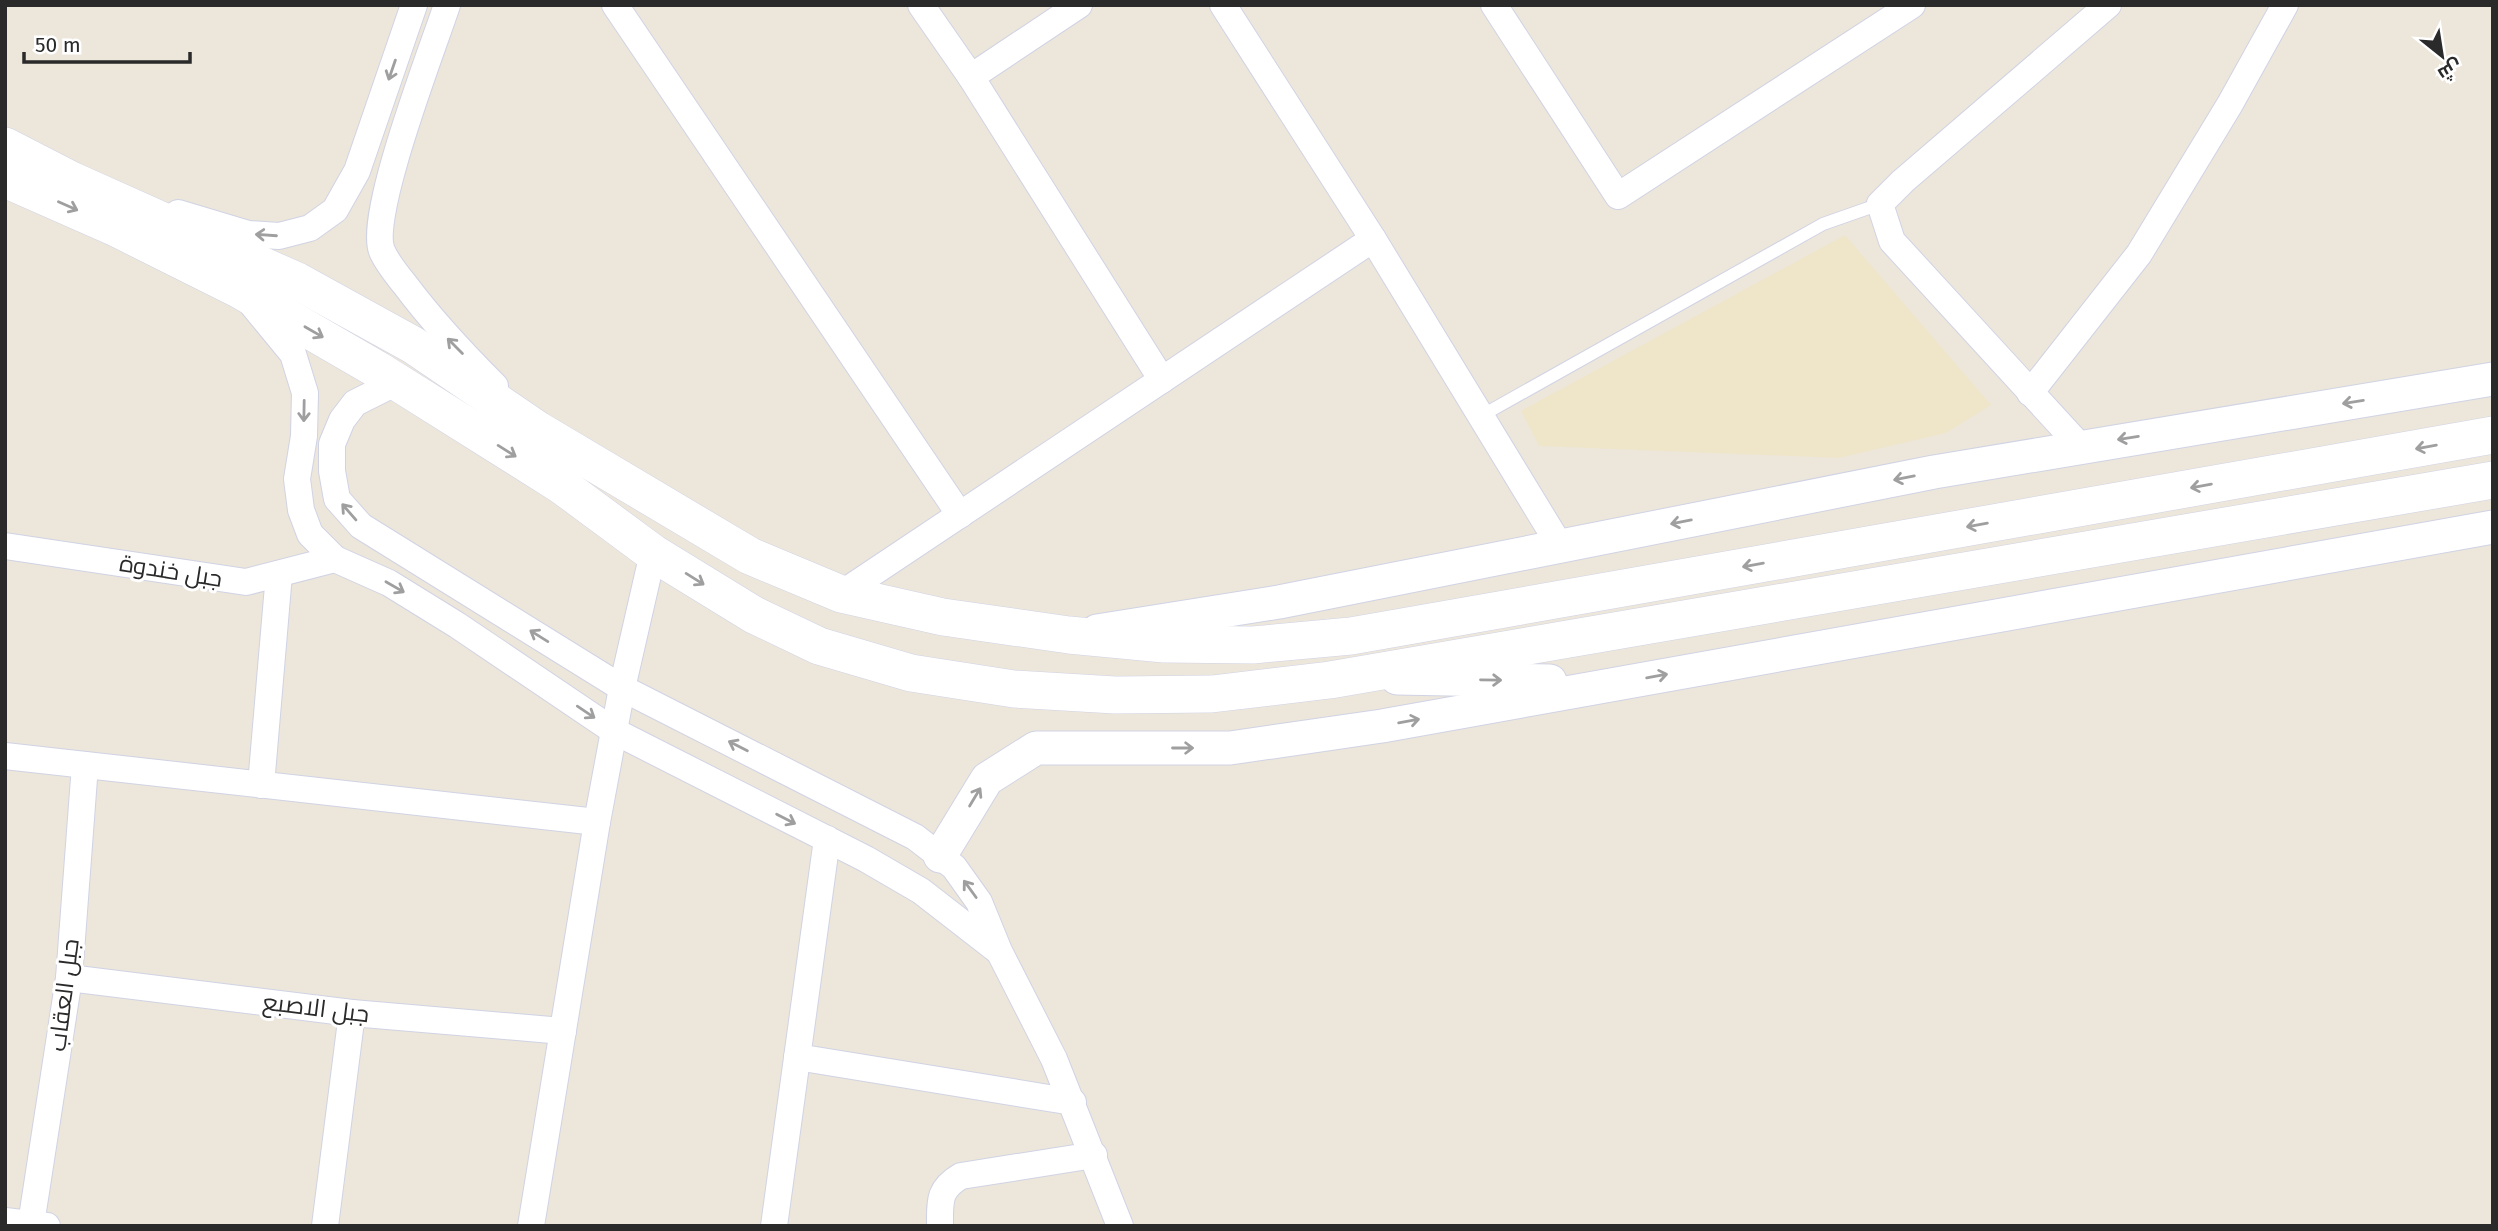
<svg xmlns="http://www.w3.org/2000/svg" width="2498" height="1231" font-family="'Fira Sans',Cairo,sans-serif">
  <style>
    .education { fill: #efe6ca }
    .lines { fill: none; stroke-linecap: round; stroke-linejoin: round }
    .service-casing { stroke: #d0d3e4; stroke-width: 14 }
    .minor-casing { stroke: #d0d3e4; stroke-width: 28 }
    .tertiary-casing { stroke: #d0d3e4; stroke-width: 35 }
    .secondary-casing { stroke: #d0d3e4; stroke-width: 38 }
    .service { stroke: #fff; stroke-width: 12 }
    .minor { stroke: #fff; stroke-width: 26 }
    .tertiary { stroke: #fff; stroke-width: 33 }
    .secondary { stroke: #fff; stroke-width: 37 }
    .oneway { stroke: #9f9f9f }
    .labels { text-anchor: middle; stroke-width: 6; stroke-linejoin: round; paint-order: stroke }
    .street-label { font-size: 24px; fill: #2a2a2a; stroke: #fff }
  </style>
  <rect width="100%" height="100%" fill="#ede6db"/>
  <polygon class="education" points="1845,235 1991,405 1946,433 1839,458 1539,446 1521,411"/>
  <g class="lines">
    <defs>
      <polyline id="service" points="1481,416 1823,224 1880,204"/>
      <g id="minor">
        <path d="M447,5c-14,43 -80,212 -65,246 5,12 16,25 24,35 27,36 57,68 89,100"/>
        <polyline points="615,5 960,515"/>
        <polyline points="921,5 971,77 1162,380"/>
        <polyline points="1223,5 1373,239 1560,546"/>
        <polyline points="1494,5 1618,196 1912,5"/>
        <polyline points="971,77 1079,5"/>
        <polyline points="178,213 248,234 279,236 310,228 335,210 357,171 414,5"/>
        <polyline points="251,303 293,354 305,393 304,436 297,479 301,510 310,534 335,559 389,583 457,625 614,731 866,859 921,891 997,950"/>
        <polyline points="397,382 355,403 342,420 332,444 332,471 337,499 361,526 622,688 915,837 954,867 979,902 999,951 1054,1059 1120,1226"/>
        <polyline points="2030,393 2139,254 2230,104 2285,5"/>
        <polyline points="2080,446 1892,241 1880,204 1903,181 2108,5"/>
        <polyline points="5,546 246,582 335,559"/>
        <polyline points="841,594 1373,239"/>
        <polyline points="5,756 597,822"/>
        <polyline points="261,785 279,574"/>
        <polyline points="69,978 352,1013 563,1031"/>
        <polyline points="797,1057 1073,1102"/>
        <polyline points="5,1221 47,1226"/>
        <polyline points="31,1224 69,978 85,765"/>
        <polyline points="325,1226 352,1013"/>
        <polyline points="531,1226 597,822 622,688 653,553"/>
        <polyline points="774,1226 827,839"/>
        <path d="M940,1226c0,-24 -2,-37 21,-50l133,-21"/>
      </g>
      <g id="tertiary">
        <polyline points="1097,631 1279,602 1934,472 2493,379"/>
        <polyline points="1397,678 1550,681"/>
        <polyline points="940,856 987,779 1036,748 1230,748 1382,726 2493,527"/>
      </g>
      <g id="secondary">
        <polyline points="5,146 71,180 297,281 413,345 538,430 750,556 841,594 943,617 1069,635 1164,644 1253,645 1351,636 2493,435"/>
        <polyline points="5,179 114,227 240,290 378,370 561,485 653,553 754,615 819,646 911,673 1014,689 1115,695 1212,694 1330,680 2493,480"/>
      </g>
    </defs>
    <use href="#service" class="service-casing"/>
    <use href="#minor" class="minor-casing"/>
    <use href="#tertiary" class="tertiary-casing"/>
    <use href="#secondary" class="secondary-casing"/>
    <use href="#service" class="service"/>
    <use href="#minor" class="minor"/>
    <use href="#tertiary" class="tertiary"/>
    <use href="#secondary" class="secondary"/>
  </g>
  <defs><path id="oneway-shaft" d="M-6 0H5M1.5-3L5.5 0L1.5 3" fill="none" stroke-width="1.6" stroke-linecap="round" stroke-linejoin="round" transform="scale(1.75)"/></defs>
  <g class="oneway">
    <use href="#oneway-shaft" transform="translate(392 70) rotate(109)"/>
    <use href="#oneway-shaft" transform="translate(68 206) rotate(24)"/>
    <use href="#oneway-shaft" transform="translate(266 235) rotate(-176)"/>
    <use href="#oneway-shaft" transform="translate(314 332) rotate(30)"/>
    <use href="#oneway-shaft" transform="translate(455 346) rotate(-135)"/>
    <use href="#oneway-shaft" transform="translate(2353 402) rotate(171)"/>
    <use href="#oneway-shaft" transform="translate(304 411) rotate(91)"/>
    <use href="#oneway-shaft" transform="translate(2128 438) rotate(171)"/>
    <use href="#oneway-shaft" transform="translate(2426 447) rotate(170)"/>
    <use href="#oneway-shaft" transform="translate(507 451) rotate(32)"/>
    <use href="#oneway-shaft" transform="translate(1904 478) rotate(169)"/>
    <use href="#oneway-shaft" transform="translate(2201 486) rotate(170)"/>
    <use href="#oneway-shaft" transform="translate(349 512) rotate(-131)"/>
    <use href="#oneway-shaft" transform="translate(1681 522) rotate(169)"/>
    <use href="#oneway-shaft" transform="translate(1977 525) rotate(170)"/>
    <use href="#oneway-shaft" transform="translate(1753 565) rotate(170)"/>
    <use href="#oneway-shaft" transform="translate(695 579) rotate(32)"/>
    <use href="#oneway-shaft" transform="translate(395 587) rotate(30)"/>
    <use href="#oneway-shaft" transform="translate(539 636) rotate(-148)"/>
    <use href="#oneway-shaft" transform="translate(1657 676) rotate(-10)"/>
    <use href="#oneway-shaft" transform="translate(1491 680) rotate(1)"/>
    <use href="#oneway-shaft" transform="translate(586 712) rotate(34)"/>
    <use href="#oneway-shaft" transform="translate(1409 721) rotate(-10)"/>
    <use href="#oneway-shaft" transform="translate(738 746) rotate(-153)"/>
    <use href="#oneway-shaft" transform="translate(1183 748)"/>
    <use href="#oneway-shaft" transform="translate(975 797) rotate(-59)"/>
    <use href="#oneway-shaft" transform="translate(786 819) rotate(27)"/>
    <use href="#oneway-shaft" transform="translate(970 889) rotate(-126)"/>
  </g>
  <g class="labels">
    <g class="street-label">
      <text transform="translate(171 571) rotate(9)" y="8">جبل خندوة</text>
      <text transform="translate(64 995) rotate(-83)" y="8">جبل العقاب</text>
      <text transform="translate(316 1008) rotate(7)" y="8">جبل الاصبع</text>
    </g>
  </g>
  <rect width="2498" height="1231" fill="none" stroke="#2a2a2a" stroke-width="14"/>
  <g transform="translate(2442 56) rotate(150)" stroke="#ffffff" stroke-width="5" paint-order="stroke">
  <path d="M0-5L12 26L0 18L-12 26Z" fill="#2a2a2a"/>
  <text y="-10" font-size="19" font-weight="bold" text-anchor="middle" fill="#2a2a2a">ش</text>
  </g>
  <path d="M24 52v10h166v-10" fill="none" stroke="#2a2a2a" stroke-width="3.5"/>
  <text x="35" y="52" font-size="21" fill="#2a2a2a" stroke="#ffffff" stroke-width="5" paint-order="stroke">50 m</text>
</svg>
